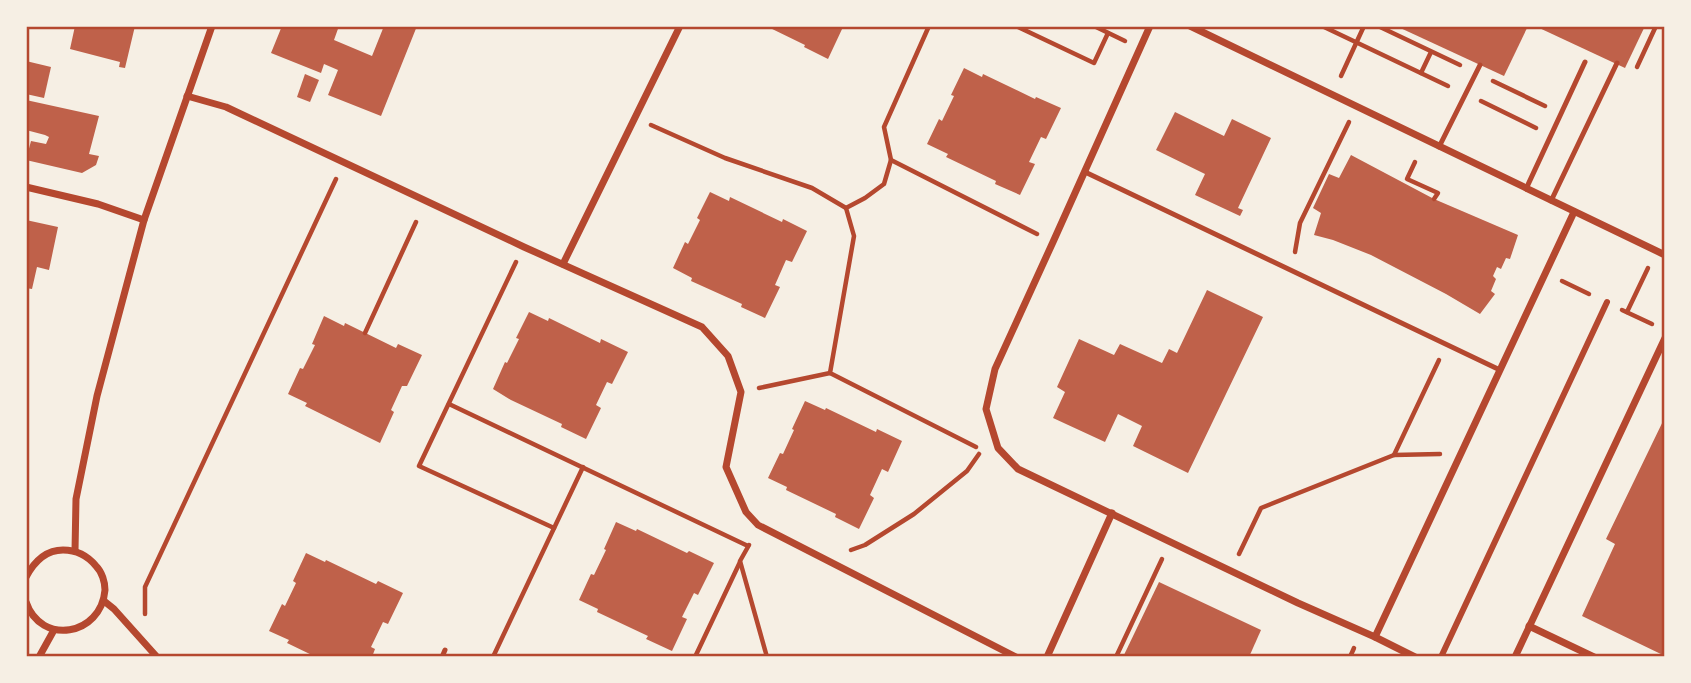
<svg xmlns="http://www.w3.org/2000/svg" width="1691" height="683" font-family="Cabin,sans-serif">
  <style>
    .building { fill: #bf614a }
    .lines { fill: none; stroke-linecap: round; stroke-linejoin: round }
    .path { stroke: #b5482f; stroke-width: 4.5 }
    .service { stroke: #b5482f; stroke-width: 5 }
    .pedestrian { stroke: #b5482f; stroke-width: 6 }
    .minor { stroke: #b5482f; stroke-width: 7 }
    .neatline { fill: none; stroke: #b5482f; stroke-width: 2.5 }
  </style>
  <rect width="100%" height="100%" fill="#f6efe4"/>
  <g class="building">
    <polygon points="75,26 135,26 125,68 119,67 120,62 70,49"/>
    <polygon points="282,26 339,26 334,40 372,56 384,26 417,26 381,116 328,95 338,70 324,64 321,73 271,53"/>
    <polygon points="766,26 841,26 843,27 828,59 804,47 805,45"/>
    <polygon points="1396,26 1528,26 1504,76"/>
    <polygon points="1535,26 1645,26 1625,68"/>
    <polygon points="26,61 51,67 44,98 26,94"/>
    <polygon points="964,68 982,77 983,74 1035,99 1036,97 1061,108 1046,139 1041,137 1029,162 1035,164 1020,195 995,184 996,181 946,157 948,154 927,144 939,119 942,121 954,96 951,95"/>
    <polygon points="305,74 319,80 310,102 297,97"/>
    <polygon points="26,100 99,116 89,154 99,156 96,165 82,173 26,160 31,141 46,144 49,137 45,135 26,130"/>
    <polygon points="1175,112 1224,136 1232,119 1271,138 1238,208 1243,210 1240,216 1195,195 1205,174 1156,150"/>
    <polygon points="1351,155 1434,199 1518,235 1510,259 1506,258 1501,269 1497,267 1493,276 1496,279 1491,291 1495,294 1480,314 1446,294 1371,255 1333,240 1314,235 1321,213 1313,208 1329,174 1339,178"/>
    <polygon points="710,192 729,201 730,197 782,222 783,219 807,231 792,262 786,260 775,285 780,287 765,318 741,307 742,304 691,281 692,278 673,268 685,242 688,244 700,220 697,218"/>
    <polygon points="26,220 58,227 49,270 37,267 32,289 26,288"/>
    <polygon points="1207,290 1263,317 1188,473 1133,446 1142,426 1118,414 1105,442 1053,418 1065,392 1057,387 1079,339 1114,355 1120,344 1162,363 1169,349 1177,353"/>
    <polygon points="529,312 548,321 549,318 600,343 601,339 628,352 612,384 607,382 596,405 601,408 586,439 561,427 562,424 511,400 493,389 505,362 507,363 519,339 516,338"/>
    <polygon points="324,316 344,326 345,323 396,348 398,344 422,355 407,386 402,386 391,410 394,412 380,443 305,406 307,403 288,394 300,368 303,369 315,345 312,344"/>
    <polygon points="805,401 825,410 826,408 876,432 877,429 902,441 888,472 882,469 870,495 874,498 859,529 835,517 836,514 786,490 787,487 768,478 780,453 783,454 794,430 792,429"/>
    <polygon points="1665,417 1665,656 1582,616 1615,544 1606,539"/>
    <polygon points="616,522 636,531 637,529 687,553 689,551 714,563 698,595 694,593 682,617 687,619 672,651 646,639 648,636 597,612 598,609 579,600 591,574 594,575 606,550 604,549"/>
    <polygon points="306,553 325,562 326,560 376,584 378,581 403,593 388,624 383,622 371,647 375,649 372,657 316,657 287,643 289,640 269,631 282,604 285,606 296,583 293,581"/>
    <polygon points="1159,582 1261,630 1249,657 1123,657"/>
  </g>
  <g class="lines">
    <g class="path">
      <polyline points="929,26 884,127 891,160 1037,234"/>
      <polyline points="1016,26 1094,63 1108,33"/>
      <polyline points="1094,26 1125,41"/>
      <polyline points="1322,26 1448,86"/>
      <polyline points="1378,26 1460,65"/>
      <polyline points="1637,67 1656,26"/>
      <polyline points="1421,73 1431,52"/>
      <polyline points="1341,76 1364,26"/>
      <polyline points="1493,81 1545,106"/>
      <polyline points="1481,101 1536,128"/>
      <polyline points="651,125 725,158 812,188 846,208"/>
      <polyline points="891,160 884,184 865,198 846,208 854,236 830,373 976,447"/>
      <polyline points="1415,162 1407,179 1438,193 1434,199"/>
      <polyline points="1295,252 1300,223 1349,122"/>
      <polyline points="516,262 419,466 554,528"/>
      <polyline points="1562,281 1589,294"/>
      <polyline points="1622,310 1652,324"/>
      <polyline points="1627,312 1648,268"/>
      <polyline points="365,333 416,222"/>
      <polyline points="759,388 830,373"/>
      <polyline points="449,404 748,546"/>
      <polyline points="1394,455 1439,360"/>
      <polyline points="749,545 740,561 767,657"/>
      <polyline points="851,550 865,545 914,514 967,471 979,454"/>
      <polyline points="1239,554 1261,508 1394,455 1440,454"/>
      <polyline points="145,614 145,587 336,179"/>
      <polyline points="493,657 583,467"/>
      <polyline points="695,657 740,562"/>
      <polyline points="1116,657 1162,559"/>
      <polyline points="1350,657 1354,648"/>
    </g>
    <g class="service">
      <polyline points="1439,147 1480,65"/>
      <polyline points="1085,172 1500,370"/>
      <polyline points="1526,189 1585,62"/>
      <polyline points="1551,201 1617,63"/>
      <polyline points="442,657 445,650"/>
    </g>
    <polyline class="pedestrian" points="1441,657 1607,302"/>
    <g class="minor">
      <polyline points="1150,26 1053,242 995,369 986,409 998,448 1018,469 1298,603 1375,637 1415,657"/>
      <polyline points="1190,26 1665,255"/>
      <polyline points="187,96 226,107 524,247 702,327 728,356 741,392 726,467 746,512 758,525 1016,657"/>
      <polyline points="26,187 98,204 144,220"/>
      <polyline points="563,264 680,26"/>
      <polyline points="75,551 76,499 97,396 144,220 212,26"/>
      <path d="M26,577c8,-15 19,-27 37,-27 14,0 24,5 33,16 6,6 9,16 9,24 -4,46 -64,56 -79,12"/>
      <polyline points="104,601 114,609 157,657"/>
      <polyline points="1529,626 1594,657"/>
      <polyline points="1375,637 1574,212"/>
      <polyline points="39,657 54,630"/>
      <polyline points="1047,657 1112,513"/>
      <polyline points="1515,657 1665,338"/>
    </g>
  </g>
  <rect width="1691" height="683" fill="none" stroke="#f6efe4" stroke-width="56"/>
  <rect x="28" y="28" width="1635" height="627" class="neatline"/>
</svg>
